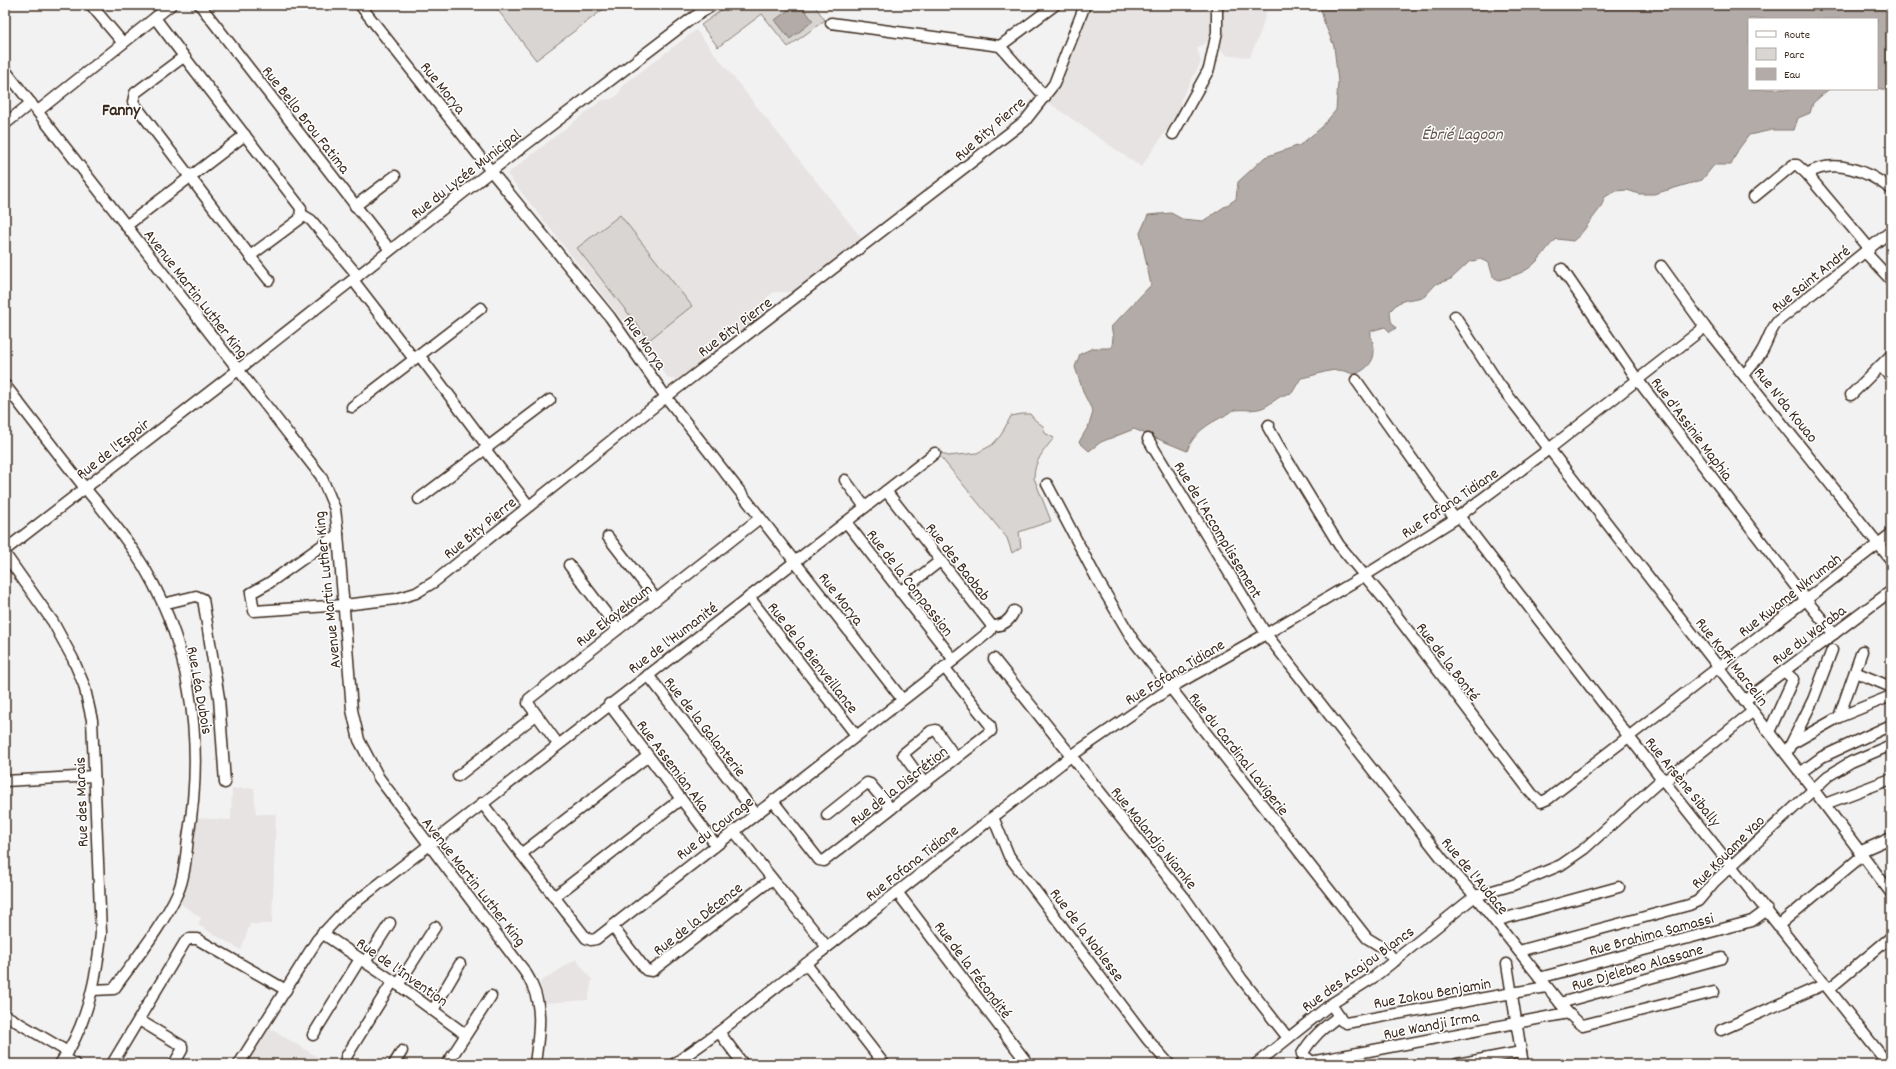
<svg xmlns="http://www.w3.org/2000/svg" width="1896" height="1069" font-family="Dekko,sans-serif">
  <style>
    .built { fill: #e6e3e2 }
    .green { fill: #d8d5d2; stroke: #8a8078 }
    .water { fill: #b2aba7; stroke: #827770 }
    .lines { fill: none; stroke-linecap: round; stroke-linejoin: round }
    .minor-casing { stroke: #3b2a1e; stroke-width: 13 }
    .minor { stroke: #fff; stroke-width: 10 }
    .labels { text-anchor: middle; stroke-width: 3; stroke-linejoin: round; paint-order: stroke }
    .street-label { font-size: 16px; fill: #3b2a1e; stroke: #fff }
    .neighbourhood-label { font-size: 17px; font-weight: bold; fill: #3b2a1e; stroke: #fff }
    .water-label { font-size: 17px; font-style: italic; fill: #65574e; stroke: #fff }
  </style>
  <rect width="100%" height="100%" fill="#f3f2f2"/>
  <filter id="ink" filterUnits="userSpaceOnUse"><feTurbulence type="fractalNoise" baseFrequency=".025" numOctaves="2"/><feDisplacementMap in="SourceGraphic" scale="8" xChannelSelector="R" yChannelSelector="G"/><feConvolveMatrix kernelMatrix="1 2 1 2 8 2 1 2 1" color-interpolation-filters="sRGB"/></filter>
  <g filter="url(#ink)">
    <g class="built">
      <polygon points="1092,5 1268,5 1261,31 1250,57 1228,56 1211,40 1197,48 1201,62 1180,101 1182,108 1141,167 1049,103 1057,90 1070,61"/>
      <polygon points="696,30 863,240 792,292 774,292 767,297 766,313 680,379 669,379 507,174 602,100 611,99 618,95 623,85"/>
      <polygon points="254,788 256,814 276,814 272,924 250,924 241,950 198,925 201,918 180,903 197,818 231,820 232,789"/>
      <polygon points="576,959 592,980 588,1000 545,1003 540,982"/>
      <polygon points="268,1027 329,1064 245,1064"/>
    </g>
    <g class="green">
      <polygon points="494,5 609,5 536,60"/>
      <polygon points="728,5 814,5 825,20 788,47 762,14 718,47 701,25"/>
      <polygon points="620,215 692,306 649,340 577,248"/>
      <path d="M1022,414h8l5,6 8,6 2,7 9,5c-10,12 -20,23 -20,40l17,43 -32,11 2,15 -9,6 -5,-15 -73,-89 14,7 29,-3 15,-8 9,-10 10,-19z"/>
    </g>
    <g class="water">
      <polygon points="795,5 801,5 813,21 790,39 775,20"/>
      <path d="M1320,5h571v86l-14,-3v-69h-128v70h80l-16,14 -3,10 -12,5 -4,12h-22l-23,5 -11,15 -7,15h-17l-12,15 -48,14h-15l-12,-4 -12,1 -10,6c-4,11 -6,13 -13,22 -8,10 -8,13 -19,22l-16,-2c-11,8 -12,15 -21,23 -10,11 -24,14 -37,18l-6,-3 -4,-14 -9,-4 -11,3 -18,17 -15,5 -12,13 -18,3 -8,3 -8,8 1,10 5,7 -6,4 -5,-5 -14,4c-1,9 3,11 3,18 1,14 -9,21 -20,26 -19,-11 -33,0 -53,3l-9,15c-15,2 -19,11 -30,15 -9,3 -18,1 -27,2 -4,1 -8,4 -11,6 -16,8 -31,17 -37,35l-53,-22 -33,13 -12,9 -10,-9 10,-17 4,-13 -9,-18 -9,-27 5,-13 13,-6h15l4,-1 1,-11 -2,-9 40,-42 -11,-52 8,-18 23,-2 11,6 21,2 33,-22 2,-17 27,-25 35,-12 21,-17 15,-18 2,-28 -4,-36 -10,-24z"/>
    </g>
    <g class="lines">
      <defs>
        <g id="minor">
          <polyline points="91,5 123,43"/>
          <polyline points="200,5 390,250"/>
          <polyline points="360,5 491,171 610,317 666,397 902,699"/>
          <polyline points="155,18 186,59"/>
          <polyline points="831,23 1000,46"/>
          <polygon points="182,58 186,59 301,208 300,219 250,256 133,102 135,93"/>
          <path d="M5,70l316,406 14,33 3,25 14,176 7,30 20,38 140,186c5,6 10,13 13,21 12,25 6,53 3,79"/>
          <polyline points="1045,97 1000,46 1055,5"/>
          <polyline points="38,111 171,5"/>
          <polyline points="5,124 31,103"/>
          <polyline points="1173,134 1209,69 1217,32 1217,5"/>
          <polyline points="1754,197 1793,165 1797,165 1807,174"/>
          <polyline points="355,206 395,176"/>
          <polyline points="301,214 311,220 358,276"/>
          <polyline points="126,226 245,135"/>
          <path d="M1870,249l-63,-75c27,-17 61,-3 84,15"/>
          <polyline points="1865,252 1891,280"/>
          <polyline points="250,256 269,280"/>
          <polyline points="1661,266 1705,327 1891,560"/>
          <polyline points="1562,269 1637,379 1806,600 1834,634"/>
          <polyline points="353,280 414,359"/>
          <polyline points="1455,316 1499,384 1813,789 1891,893"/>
          <polyline points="419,355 488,447"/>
          <polyline points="1880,366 1891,377"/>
          <path d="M1744,375c7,-8 14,-16 19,-26 6,-11 6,-17 15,-28l113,-90"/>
          <polyline points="1356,380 1455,519"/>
          <path d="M5,385c27,35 53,69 80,103 17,21 35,42 50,65 56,84 70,188 53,285 -2,17 -3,38 -10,54 -16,35 -42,66 -64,97l-21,1"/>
          <polyline points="1851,395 1891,355"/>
          <polyline points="352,407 481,308"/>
          <polyline points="1269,425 1268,427 1277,443 1339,545 1384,599 1532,794 1541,802 1548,799 1891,534"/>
          <polyline points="1148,439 1266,634 1444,861 1475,896 1568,1013 1580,1024 1583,1025 1714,992"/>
          <polyline points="485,449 529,506"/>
          <polyline points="845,480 865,507"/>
          <polyline points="1047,484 1097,579 1133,640 1367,938 1385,949 1395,961"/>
          <path d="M886,491l106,135c11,0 18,-5 22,-15"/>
          <polyline points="419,499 550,400"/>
          <polyline points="1459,516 1629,737 1888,1064"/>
          <polyline points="846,522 954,660"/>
          <polyline points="338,534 269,583 251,593 254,611 344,605 396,599 416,593 434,582 666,397 1025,121 1054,84 1085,5"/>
          <polyline points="608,537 656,599"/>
          <polyline points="5,550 238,370 491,171 691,19 713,5"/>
          <path d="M5,554l48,68 20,37 11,26 8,35 9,213c-4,46 -14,93 -41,131"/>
          <polyline points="569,565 618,629"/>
          <polyline points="900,592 940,561"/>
          <polyline points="749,597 856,735"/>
          <polyline points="163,604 196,596 203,599 219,698 225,783"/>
          <polyline points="994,659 1184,897 1241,978 1288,1038"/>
          <polyline points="1855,672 1891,687"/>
          <polyline points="648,675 756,814"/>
          <polyline points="1744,701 1891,591"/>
          <polyline points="609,704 716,845"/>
          <polyline points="1839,717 1862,651"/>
          <polyline points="1769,732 1793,679 1784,671"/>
          <polyline points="1793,743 1839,717 1891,696"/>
          <polyline points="558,744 528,703 529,699 760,518"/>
          <polyline points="1786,754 1813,700 1832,650"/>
          <polyline points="1800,773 1822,757 1891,725"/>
          <polyline points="458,776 536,715"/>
          <polyline points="5,781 94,776"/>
          <polyline points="1665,781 1752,712"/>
          <polyline points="924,783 903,754 931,731 936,730 956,758"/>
          <polyline points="773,801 819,860 824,861 991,731 990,725 944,667"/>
          <polyline points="482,803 586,938 591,940 596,939 954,660 990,631 992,626"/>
          <polyline points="1825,804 1891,779"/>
          <polyline points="827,815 867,783 870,784 891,809"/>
          <polyline points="993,817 1009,856 1148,1040 1169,1064"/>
          <polyline points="734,831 827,947"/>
          <polyline points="1859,852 1891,838"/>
          <polyline points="521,854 648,756"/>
          <polyline points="897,892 1028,1064"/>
          <polyline points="554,897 681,799"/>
          <polyline points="1495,921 1619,887"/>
          <polyline points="1779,925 1862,856"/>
          <polyline points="612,926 646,970 652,971 772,879"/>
          <polyline points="322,933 393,981 465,1034"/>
          <polyline points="1519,951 1689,905 1698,901 1714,882 1828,776 1851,762 1891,745"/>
          <polyline points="365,962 390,923"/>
          <polyline points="806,964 884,1064"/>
          <polyline points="1507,964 1523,1064"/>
          <polyline points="1539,978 1752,921 1767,910"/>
          <polyline points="398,985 435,927"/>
          <polyline points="1829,989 1891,937"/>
          <polyline points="1560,1003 1722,958"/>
          <polyline points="1331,1004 1342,1021 1346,1023 1546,987"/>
          <polyline points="433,1010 460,964"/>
          <polyline points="5,1015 68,1052"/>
          <polyline points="139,1020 182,1046 182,1050 174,1064"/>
          <polyline points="1721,1030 1825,984"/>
          <polyline points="719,1032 743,1064"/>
          <polyline points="313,1035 360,959"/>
          <polyline points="65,1058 75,1064"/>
          <path d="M1311,1061l-9,-7c10,-17 21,-26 37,-38"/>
          <polyline points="112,1064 185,942 189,939 197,939 286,990"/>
          <polyline points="239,1064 317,940 343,912 935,453"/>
          <polyline points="347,1064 346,1057 393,981"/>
          <polyline points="394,1064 402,1051"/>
          <polyline points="447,1064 491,996"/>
          <polyline points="674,1064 719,1032 1071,756 1170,688 1266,634 1364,576 1455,519 1549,449 1705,327"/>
          <polyline points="1256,1064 1331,1004 1374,977 1475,896 1513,885 1561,865 1584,849 1663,778"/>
          <polyline points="1300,1064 1568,1013"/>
          <polyline points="1457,1064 1521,1052"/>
        </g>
      </defs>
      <use href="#minor" class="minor-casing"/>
      <use href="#minor" class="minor"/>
    </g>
  </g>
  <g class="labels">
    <g class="street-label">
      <text transform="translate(444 87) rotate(51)" y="6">Rue Morya</text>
      <text transform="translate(307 119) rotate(52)" y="6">Rue Bello Brou Fatima</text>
      <text transform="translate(989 128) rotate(-41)" y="6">Rue Bity Pierre</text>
      <text transform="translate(465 173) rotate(-38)" y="6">Rue du Lycée Municipal</text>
      <text transform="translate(1810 278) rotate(-39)" y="6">Rue Saint André</text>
      <text transform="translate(197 293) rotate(52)" y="6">Avenue Martin Luther King</text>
      <text transform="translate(734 326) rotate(-37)" y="6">Rue Bity Pierre</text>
      <text transform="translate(646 342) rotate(55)" y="6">Rue Morya</text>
      <text transform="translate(1787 404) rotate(51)" y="6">Rue N'da Kouao</text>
      <text transform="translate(1693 428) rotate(53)" y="6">Rue d'Assinie Maphia</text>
      <text transform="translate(112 448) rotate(-38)" y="6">Rue de l'Espoir</text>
      <text transform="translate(1449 502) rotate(-34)" y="6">Rue Fofana Tidiane</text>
      <text transform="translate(479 527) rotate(-39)" y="6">Rue Bity Pierre</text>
      <text transform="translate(1219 529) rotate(59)" y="6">Rue de l'Accomplissement</text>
      <text transform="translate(959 561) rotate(52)" y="6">Rue des Baobab</text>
      <text transform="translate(911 582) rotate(52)" y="6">Rue de la Compassion</text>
      <text transform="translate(326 590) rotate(-96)" y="6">Avenue Martin Luther King</text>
      <text transform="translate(1789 594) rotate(-38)" y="6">Rue Kwame Nkrumah</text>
      <text transform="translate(842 598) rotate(52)" y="6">Rue Morya</text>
      <text transform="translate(613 614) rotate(-38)" y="6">Rue Ekayekoum</text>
      <text transform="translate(1808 634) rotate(-37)" y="6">Rue du Waraba</text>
      <text transform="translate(672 637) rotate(-37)" y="6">Rue de l'Humanité</text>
      <text transform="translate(814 657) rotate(52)" y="6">Rue de la Bienveillance</text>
      <text transform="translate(1449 661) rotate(53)" y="6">Rue de la Bonté</text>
      <text transform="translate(1733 661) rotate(52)" y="6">Rue Koffi Marcelin</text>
      <text transform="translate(1174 671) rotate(-31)" y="6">Rue Fofana Tidiane</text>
      <text transform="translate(201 690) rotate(80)" y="6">Rue Léa Dubois</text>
      <text transform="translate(706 726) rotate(52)" y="6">Rue de la Galanterie</text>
      <text transform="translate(1240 753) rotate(52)" y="6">Rue du Cardinal Lavigerie</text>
      <text transform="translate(674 765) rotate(53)" y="6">Rue Assemian Aka</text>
      <text transform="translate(1684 781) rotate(51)" y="6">Rue Arsène Sibally</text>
      <text transform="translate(898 785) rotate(-38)" y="6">Rue de la Discrétion</text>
      <text transform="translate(80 802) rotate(-92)" y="6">Rue des Marais</text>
      <text transform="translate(714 827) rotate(-38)" y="6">Rue du Courage</text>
      <text transform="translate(1155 837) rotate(51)" y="6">Rue Malandjo Niamke</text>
      <text transform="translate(1727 851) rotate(-45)" y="6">Rue Kouame Yao</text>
      <text transform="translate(911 862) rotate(-38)" y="6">Rue Fofana Tidiane</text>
      <text transform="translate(1476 875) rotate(50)" y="6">Rue de l'Audace</text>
      <text transform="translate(475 881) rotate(52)" y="6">Avenue Martin Luther King</text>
      <text transform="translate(697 918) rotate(-38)" y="6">Rue de la Décence</text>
      <text transform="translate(1651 933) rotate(-15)" y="6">Rue Brahima Samassi</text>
      <text transform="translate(1088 934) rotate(53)" y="6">Rue de la Noblesse</text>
      <text transform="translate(1637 966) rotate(-16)" y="6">Rue Djelebeo Alassane</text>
      <text transform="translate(1357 968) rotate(-36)" y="6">Rue des Acajou Blancs</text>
      <text transform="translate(974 969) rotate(53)" y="6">Rue de la Fécondité</text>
      <text transform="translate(403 971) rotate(35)" y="6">Rue de l'Invention</text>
      <text transform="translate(1432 992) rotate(-10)" y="6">Rue Zokou Benjamin</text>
      <text transform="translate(1431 1024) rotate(-11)" y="6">Rue Wandji Irma</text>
    </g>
    <g class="neighbourhood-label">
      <text x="121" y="115">Fanny</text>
    </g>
    <g class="water-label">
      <text x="1462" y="139">Ébrié Lagoon</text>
    </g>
  </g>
  <rect width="1896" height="1069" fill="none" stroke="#fff" stroke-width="20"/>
  <rect x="10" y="10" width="1876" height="1049" fill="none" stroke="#3b2a1e" stroke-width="1.5" filter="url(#ink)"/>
  <rect x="1748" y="18" width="130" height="72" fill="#ffffff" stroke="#b1aaa5"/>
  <rect x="1756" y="31" width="20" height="6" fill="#ffffff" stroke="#b1aaa5"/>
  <text x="1784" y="38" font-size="12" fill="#3b2a1e">Route</text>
  <rect x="1756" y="48" width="20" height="12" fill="#d8d5d2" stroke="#b1aaa5"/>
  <text x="1784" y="58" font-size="12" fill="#3b2a1e">Parc</text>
  <rect x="1756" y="68" width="20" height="12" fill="#b2aba7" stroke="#b1aaa5"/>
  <text x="1784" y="78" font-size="12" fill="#3b2a1e">Eau</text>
</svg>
